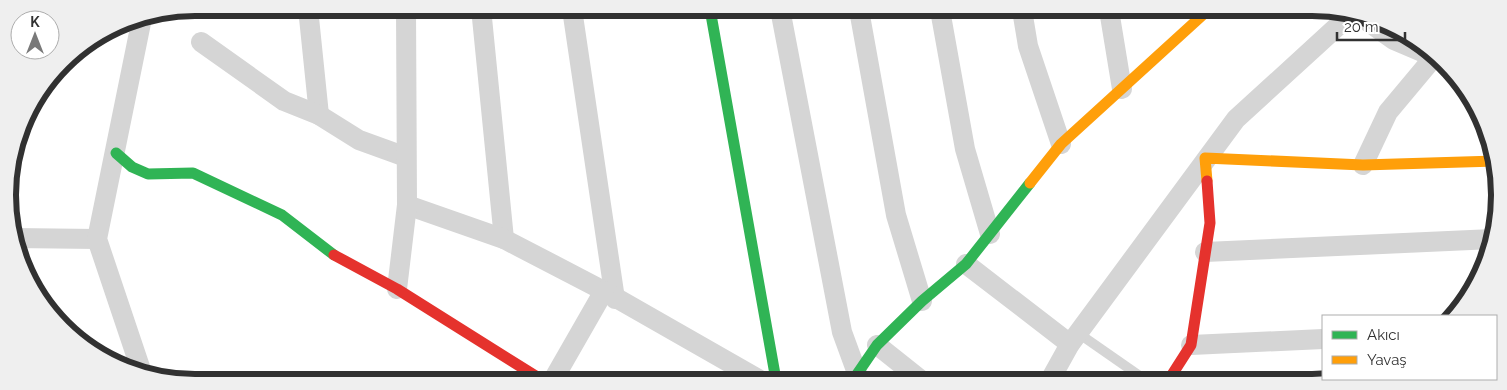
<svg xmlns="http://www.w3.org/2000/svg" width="1507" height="390" font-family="Raleway,sans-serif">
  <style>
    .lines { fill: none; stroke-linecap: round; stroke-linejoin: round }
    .lane { stroke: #d5d5d5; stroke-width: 10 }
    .street { stroke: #d5d5d5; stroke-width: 20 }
    .fast { stroke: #30b455; stroke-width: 11 }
    .slow { stroke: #ff9f0a; stroke-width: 11 }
    .jam { stroke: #e5322d; stroke-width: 11 }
    .rim { fill: none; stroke: #313131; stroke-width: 6 }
  </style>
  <rect width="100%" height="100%" fill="#fff"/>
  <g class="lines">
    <polyline class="lane" points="1078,333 1147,381"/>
    <g class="street">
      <polyline points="308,8 319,115"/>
      <polyline points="481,8 504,239"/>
      <polyline points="572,9 615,299"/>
      <polyline points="780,9 842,332 857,373"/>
      <polyline points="859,10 896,215 922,301"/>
      <polyline points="940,10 965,149 990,234"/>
      <polyline points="1022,10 1028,46 1061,144"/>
      <polyline points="1109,10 1122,89"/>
      <polyline points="1360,16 1394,40 1434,57"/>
      <polyline points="201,42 284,101 319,115 359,140 406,157"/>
      <polyline points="1363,165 1388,112 1434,57"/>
      <polyline points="407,205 504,239 604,291 760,380"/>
      <polyline points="13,238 97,239"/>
      <polyline points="1205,252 1493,239"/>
      <polyline points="966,264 1070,344"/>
      <polyline points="397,289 407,205 406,8"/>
      <polyline points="877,345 921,380"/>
      <polyline points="1191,345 1323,339"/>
      <polyline points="142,373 97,239 142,18"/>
      <polyline points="553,380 604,291"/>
      <polyline points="1050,380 1070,344 1236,119 1352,13"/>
    </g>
    <g class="fast">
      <polyline points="710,9 776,380"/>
      <polyline points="116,153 132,167 148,174 193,173 282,215 334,255"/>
      <polyline points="853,380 877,345 922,301 966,264 1030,183"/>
    </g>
    <g class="slow">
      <polyline points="1207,181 1205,158 1363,165 1496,161"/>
      <polyline points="1030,183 1061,144 1207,11"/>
    </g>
    <g class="jam">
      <polyline points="334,255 397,289 542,380"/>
      <polyline points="1168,381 1191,345 1210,223 1207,181"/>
    </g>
  </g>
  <path d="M0 0H1507V390H0ZM195 16H1312A179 179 0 0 1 1491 195V195A179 179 0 0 1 1312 374H195A179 179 0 0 1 16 195V195A179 179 0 0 1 195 16Z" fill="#efefef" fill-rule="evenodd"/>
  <path class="rim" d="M195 16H1312A179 179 0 0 1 1491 195V195A179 179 0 0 1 1312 374H195A179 179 0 0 1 16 195V195A179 179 0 0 1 195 16Z"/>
  <rect x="1322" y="315" width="175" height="65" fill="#ffffff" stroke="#adadad"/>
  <rect x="1332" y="331" width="25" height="8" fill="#30b455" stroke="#adadad"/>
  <text x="1367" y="340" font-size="15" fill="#313131">Akıcı</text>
  <rect x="1332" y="356" width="25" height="8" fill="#ff9f0a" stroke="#adadad"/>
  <text x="1367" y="365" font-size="15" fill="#313131">Yavaş</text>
  <g transform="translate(35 35)"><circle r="24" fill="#ffffff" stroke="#adadad"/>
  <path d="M0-4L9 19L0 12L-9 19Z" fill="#797979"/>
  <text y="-8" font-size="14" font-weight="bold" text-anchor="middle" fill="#313131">K</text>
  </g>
  <path d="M1337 32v8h68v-8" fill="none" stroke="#313131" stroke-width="2.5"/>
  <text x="1344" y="32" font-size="15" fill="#313131" stroke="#ffffff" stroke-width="4" paint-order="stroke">20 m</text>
</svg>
